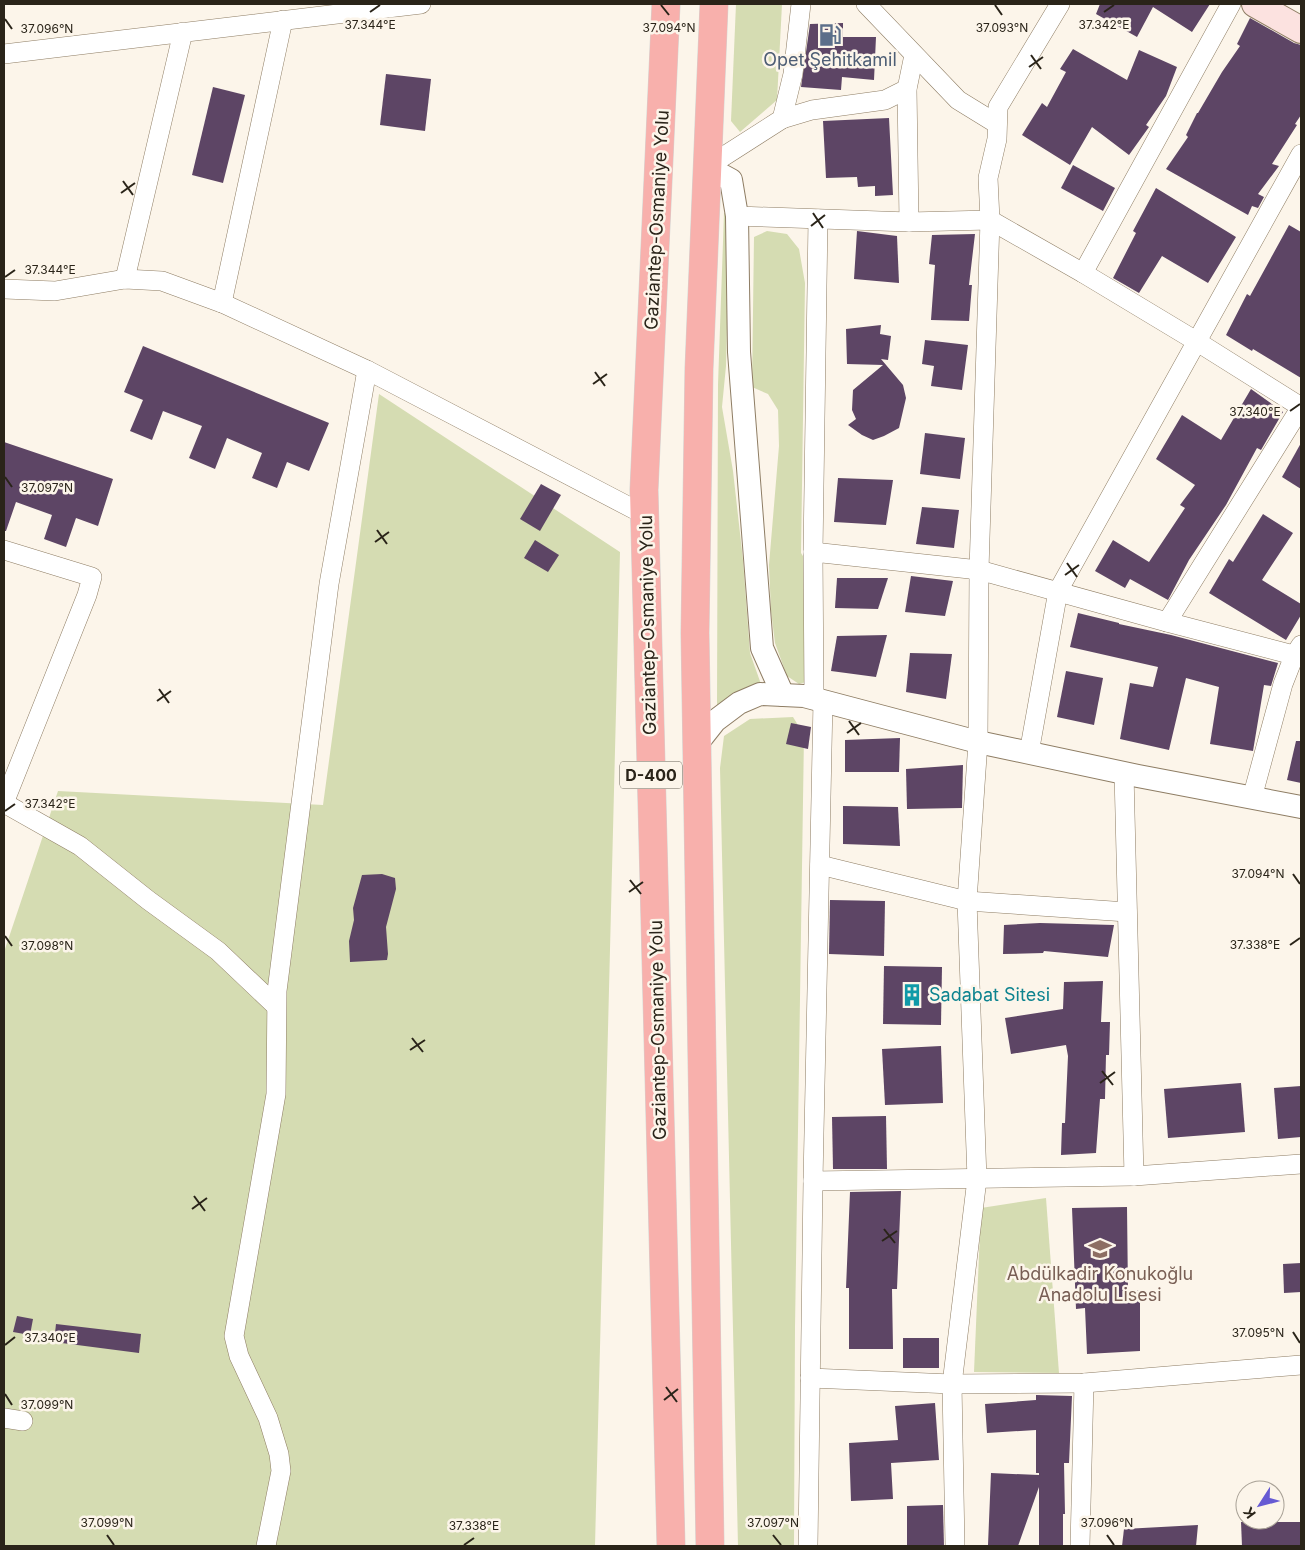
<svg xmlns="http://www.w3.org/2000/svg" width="1305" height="1550" font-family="Inter,sans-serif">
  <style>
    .green { fill: #d5dcb2 }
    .building { fill: #5d4565 }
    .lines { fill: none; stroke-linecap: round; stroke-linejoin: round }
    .minor-casing { stroke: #8e7d64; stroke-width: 20 }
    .tertiary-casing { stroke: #8e7d64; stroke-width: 24 }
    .secondary-casing { stroke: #8e7d64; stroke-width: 28 }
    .trunk-casing { stroke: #d4d3d1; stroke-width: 29 }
    .minor { stroke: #fff; stroke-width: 19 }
    .tertiary { stroke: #fff; stroke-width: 22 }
    .secondary { stroke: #fce2e0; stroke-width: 26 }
    .trunk { stroke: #f8b0ac; stroke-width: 28 }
    .ticks { fill: none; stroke: #2a2419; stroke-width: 2 }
    .labels { text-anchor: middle; stroke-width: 5; stroke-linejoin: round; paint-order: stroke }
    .shield { fill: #fcf5ea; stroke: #696358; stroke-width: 1 }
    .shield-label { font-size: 16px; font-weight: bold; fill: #2a2419 }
    .service-label { font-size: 18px; fill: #4e5e75; stroke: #fcf5ea }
    .street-label { font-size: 18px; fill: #2a2419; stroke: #fcf5ea }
    .culture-label { font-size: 18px; fill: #0d838f; stroke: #fcf5ea; text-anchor: start }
    .education-label { font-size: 18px; fill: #785e54; stroke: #fcf5ea }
    .ticks-label { font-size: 12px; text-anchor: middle; fill: #2a2419; stroke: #fcf5ea; stroke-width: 5; stroke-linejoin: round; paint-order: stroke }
  </style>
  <rect width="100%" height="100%" fill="#fcf5ea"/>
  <g class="green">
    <polygon points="736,4 782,4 777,100 740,132 731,121"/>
    <polygon points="724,213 730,213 726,366 722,407 733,471 743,560 750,653 762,687 717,707 718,385"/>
    <polygon points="767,231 787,234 799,249 805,283 801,553 806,561 806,682 799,684 787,676 775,643 771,611 769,565 779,446 778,410 768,394 752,387 754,237"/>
    <polygon points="379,394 620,552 595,1546 4,1546 4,952 58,791 323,805"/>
    <polygon points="793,717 804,735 795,1328 794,1546 738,1546 720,768 724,736 750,719"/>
    <polygon points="1046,1198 1059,1373 974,1372 981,1208"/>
  </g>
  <g class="building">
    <polygon points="1100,4 1210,4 1192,32 1153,7 1137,37 1096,14"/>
    <polygon points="1250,18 1294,43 1301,45 1301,115 1295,124 1297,125 1272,164 1279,166 1258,194 1264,197 1258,208 1252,206 1248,215 1166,169 1188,137 1186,135 1197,113 1198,113 1222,72 1240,46 1237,44"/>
    <polygon points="843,23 843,37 876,37 874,80 842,77 841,90 801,87 810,24"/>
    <polygon points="1073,49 1127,80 1139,50 1177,67 1166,96 1146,125 1149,127 1129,155 1092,127 1070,165 1022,135 1042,103 1047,107 1066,72 1060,69"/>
    <polygon points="386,74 431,79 425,131 380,125"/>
    <polygon points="213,87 245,95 223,183 192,175"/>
    <polygon points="889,118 893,195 875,196 875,186 858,187 857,177 826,178 823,121"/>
    <polygon points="1073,165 1115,188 1103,211 1061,188"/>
    <polygon points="1156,188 1236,237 1208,283 1162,256 1139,293 1113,278 1136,233 1133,231"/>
    <polygon points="1289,225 1301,232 1301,378 1253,349 1252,351 1226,335 1247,294 1250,296"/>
    <polygon points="857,231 897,236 899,283 854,279"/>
    <polygon points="975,234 969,285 972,285 969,321 931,320 935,265 929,264 932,235"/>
    <polygon points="881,325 880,334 891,336 888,360 881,359 903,385 906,398 899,428 884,436 873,440 862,435 848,425 856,419 852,410 853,390 883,365 847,364 846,329"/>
    <polygon points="925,340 968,345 962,390 931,386 934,366 922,364"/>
    <polygon points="143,346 329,423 309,471 287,462 277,488 252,478 262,453 227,438 215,469 189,458 202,426 163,411 152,440 130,431 143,400 124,392"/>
    <polygon points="1251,389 1283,412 1261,450 1257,448 1226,505 1189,560 1168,600 1130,579 1125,588 1095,571 1113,540 1149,562 1185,508 1180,505 1195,485 1156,459 1182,415 1221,440"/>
    <polygon points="925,433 965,438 960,479 920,474"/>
    <polygon points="4,442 113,479 98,526 76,518 66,547 44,539 52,515 16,502 6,531 4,531"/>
    <polygon points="1301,443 1301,489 1282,477"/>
    <polygon points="838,478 893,480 886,525 834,522"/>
    <polygon points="541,484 561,495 540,531 520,519"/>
    <polygon points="922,507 959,510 954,548 916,544"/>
    <polygon points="1263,514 1293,533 1262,580 1301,604 1301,615 1286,640 1209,593 1229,559 1233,562"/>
    <polygon points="535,540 559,555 548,572 524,558"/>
    <polygon points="911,576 953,581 945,616 905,612"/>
    <polygon points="837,578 888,578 878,609 835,608"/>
    <polygon points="1078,613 1119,623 1119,624 1171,635 1278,663 1271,686 1264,685 1253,751 1210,744 1219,687 1186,678 1169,750 1120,739 1130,683 1153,687 1158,667 1070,647"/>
    <polygon points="887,635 876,677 831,671 837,636"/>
    <polygon points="910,653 952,654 946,699 906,692"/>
    <polygon points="1066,671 1103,678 1094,725 1057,717"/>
    <polygon points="791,723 811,727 808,749 786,744"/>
    <polygon points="900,738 899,772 845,772 845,740"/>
    <polygon points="1296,741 1301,741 1301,783 1287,780"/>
    <polygon points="963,765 962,808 907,809 906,769"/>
    <polygon points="843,806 898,807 900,846 843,844"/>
    <polygon points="382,874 395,878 396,889 386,927 388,954 387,960 350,962 349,941 354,920 353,908 362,875"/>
    <polygon points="830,900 885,901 884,956 829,954"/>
    <polygon points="1040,923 1114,925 1108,957 1044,951 1043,953 1003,954 1004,925"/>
    <polygon points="884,966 942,967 941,1025 883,1024"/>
    <polygon points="1103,981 1101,1022 1110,1022 1109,1055 1106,1055 1105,1099 1100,1099 1096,1153 1061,1155 1062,1123 1065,1123 1068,1056 1066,1045 1011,1054 1005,1018 1063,1009 1064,982"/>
    <polygon points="941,1046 943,1103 885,1105 882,1049"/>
    <polygon points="1241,1083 1245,1132 1168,1138 1164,1089"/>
    <polygon points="1301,1086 1301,1137 1278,1139 1274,1088"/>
    <polygon points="886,1116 887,1169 833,1169 832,1117"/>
    <polygon points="901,1191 897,1289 892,1289 893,1349 849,1349 849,1288 846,1288 850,1192"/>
    <polygon points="1127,1207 1128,1292 1140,1290 1140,1351 1087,1354 1085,1308 1076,1309 1072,1208"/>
    <polygon points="1301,1263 1301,1292 1284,1293 1283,1264"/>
    <polygon points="17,1316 33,1319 30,1335 13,1332"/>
    <polygon points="56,1324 141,1334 139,1353 54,1342"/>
    <rect x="903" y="1338" width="36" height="30"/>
    <polygon points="1036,1395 1072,1396 1069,1463 1064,1463 1065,1514 1063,1514 1063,1546 1039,1546 1039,1487 1018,1546 996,1546 996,1545 988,1545 991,1473 1039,1475 1039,1473 1036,1473 1036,1430 987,1433 985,1404 1036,1400"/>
    <polygon points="935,1403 939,1460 891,1463 893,1499 851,1501 849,1443 898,1440 895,1406"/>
    <polygon points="943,1505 944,1546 907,1546 907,1506"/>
    <polygon points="1241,1522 1301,1522 1301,1546 1242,1546"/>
    <polygon points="1198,1525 1196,1546 1122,1546 1124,1529"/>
  </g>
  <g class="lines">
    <defs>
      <g id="minor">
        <polyline points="866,4 958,100 997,124"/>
        <polyline points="4,54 421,4"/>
        <polyline points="782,119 812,110 885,100 907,89"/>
        <polyline points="707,167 782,119 793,74 801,4"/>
        <polyline points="737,216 909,222 990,220 1083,273 1196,341 1301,407"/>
        <polyline points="909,222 907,89 914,55"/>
        <polyline points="1083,273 1231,4"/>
        <polyline points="125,279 183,32"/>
        <polyline points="4,289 55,291 125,279 162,281 222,303 367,370 645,515"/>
        <polyline points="222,303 283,20"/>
        <polyline points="4,550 92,577 87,595 4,803"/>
        <polyline points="813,552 979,570 1167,622 1301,657"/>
        <polyline points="1167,622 1301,407"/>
        <polyline points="814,699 813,552 818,219"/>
        <polyline points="1029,753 1058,591 1301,154"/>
        <polyline points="1124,773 1134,1176"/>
        <polyline points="1252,798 1283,684 1294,656 1301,645"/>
        <polyline points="4,803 80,846 148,900 218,951 276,1006"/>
        <polyline points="820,865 967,901 1127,912"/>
        <polyline points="813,1181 1134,1176 1301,1164"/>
        <polyline points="810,1378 952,1384 1084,1383 1301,1365"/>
        <polyline points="4,1418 23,1421"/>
        <polyline points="266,1546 281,1471 279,1454 268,1418 239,1356 234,1336 276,1094 277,991 329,584 367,370"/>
        <polyline points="808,1546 813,1181 823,701"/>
        <polyline points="955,1546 952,1384 977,1179 967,901 978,742 979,570 990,220 988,178 997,139 998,107 1060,4"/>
        <polyline points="1080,1546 1084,1383"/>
      </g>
      <g id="tertiary">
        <polyline points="707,167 731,180 737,216 739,352 762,648 783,695"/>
        <polyline points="696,745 715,721 739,703 760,694 804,696 978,742 1138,776 1301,807"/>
      </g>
      <polyline id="secondary" points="1255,4 1301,30"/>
      <g id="trunk">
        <polyline points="666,4 644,490 671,1546"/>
        <polyline points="710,1546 695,633 699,369 714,4"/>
      </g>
    </defs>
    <use href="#minor" class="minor-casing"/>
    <use href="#tertiary" class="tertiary-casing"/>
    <use href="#secondary" class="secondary-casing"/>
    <use href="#trunk" class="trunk-casing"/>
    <use href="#minor" class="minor"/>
    <use href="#tertiary" class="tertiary"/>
    <use href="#secondary" class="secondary"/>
    <use href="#trunk" class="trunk"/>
  </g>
  <path class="ticks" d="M661,5l8,10M995,5l7,10M370,12l10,-7M1104,12l10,-7M5,19l7,10M1031,55l10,14M1029,67l14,-10M123,181l10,14M121,193l14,-10M813,213l10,15M811,226l14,-11M5,277l10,-7M595,372l10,14M593,384l14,-10M1290,411l10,-7M5,477l7,10M377,530l10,14M375,542l14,-10M1067,563l10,14M1065,575l14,-10M159,689l10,14M157,701l14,-10M849,721l10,14M847,733l14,-10M5,811l10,-7M1293,874l7,10M630,880l11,14M629,892l14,-10M5,936l7,10M1290,945l10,-7M412,1038l11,14M410,1050l15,-10M1102,1071l11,14M1100,1083l15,-11M194,1196l11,15M192,1209l15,-11M884,1229l11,14M882,1241l15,-10M1293,1332l7,11M5,1345l10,-8M666,1387l11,15M5,1394l7,11M664,1400l14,-11M107,1535l7,10M773,1535l8,10M1107,1535l7,10M464,1545l10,-7"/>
  <defs>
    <symbol id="fuel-bare" viewBox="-9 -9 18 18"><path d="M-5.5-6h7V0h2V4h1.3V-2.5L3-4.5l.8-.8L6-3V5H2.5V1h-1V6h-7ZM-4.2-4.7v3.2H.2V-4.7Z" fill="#5c6f8a" stroke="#fcf5ea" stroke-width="2.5" paint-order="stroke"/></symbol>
    <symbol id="building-bare" viewBox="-9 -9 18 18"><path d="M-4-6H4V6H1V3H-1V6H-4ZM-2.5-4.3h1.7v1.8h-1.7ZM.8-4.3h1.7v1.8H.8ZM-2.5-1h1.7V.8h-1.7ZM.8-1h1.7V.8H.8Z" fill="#0f9aa8" stroke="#fcf5ea" stroke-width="2.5" paint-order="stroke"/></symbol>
    <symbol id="school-bare" viewBox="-9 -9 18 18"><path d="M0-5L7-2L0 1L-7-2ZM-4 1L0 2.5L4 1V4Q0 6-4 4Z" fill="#8d6e63" stroke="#fcf5ea" stroke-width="2.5" paint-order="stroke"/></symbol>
  </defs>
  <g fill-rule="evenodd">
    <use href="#fuel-bare" x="814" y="19" width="32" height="32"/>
    <use href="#building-bare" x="896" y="979" width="32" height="32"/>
    <use href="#school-bare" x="1084" y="1233" width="32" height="32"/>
  </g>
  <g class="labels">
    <rect class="shield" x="620" y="761.5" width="62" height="27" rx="4"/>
    <g class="shield-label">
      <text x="651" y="781">D-400</text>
    </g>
    <g class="service-label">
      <text x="830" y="66">Opet Şehitkamil</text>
    </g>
    <g class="street-label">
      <text transform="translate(657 220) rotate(-87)" y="6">Gaziantep-Osmaniye Yolu</text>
      <text transform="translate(648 625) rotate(-91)" y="6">Gaziantep-Osmaniye Yolu</text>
      <text transform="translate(658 1030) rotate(-91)" y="6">Gaziantep-Osmaniye Yolu</text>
    </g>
    <g class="culture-label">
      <text x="929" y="1001">Sadabat Sitesi</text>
    </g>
    <g class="education-label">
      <text x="1100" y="1280">Abdülkadir Konukoğlu<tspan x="1100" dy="21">Anadolu Lisesi</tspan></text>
    </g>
  </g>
  <g class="ticks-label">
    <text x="370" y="29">37.344°E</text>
    <text x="1104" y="29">37.342°E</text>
    <text x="669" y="32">37.094°N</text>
    <text x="1002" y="32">37.093°N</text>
    <text x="47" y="33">37.096°N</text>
    <text x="50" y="274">37.344°E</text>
    <text x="1255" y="416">37.340°E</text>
    <text x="47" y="492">37.097°N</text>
    <text x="50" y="808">37.342°E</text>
    <text x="1258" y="878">37.094°N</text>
    <text x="1255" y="949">37.338°E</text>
    <text x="47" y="950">37.098°N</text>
    <text x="1258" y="1337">37.095°N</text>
    <text x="50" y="1342">37.340°E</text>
    <text x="47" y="1409">37.099°N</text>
    <text x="107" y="1527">37.099°N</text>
    <text x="773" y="1527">37.097°N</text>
    <text x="1107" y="1527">37.096°N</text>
    <text x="474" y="1530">37.338°E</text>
  </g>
  <rect width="1305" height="1550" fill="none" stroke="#2a2419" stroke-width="10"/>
  <g transform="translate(1260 1505) rotate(234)"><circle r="24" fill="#fcf5ea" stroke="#a8a196"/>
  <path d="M0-4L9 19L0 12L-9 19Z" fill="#665ad3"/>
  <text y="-8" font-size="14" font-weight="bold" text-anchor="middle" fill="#2a2419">K</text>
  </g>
</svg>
